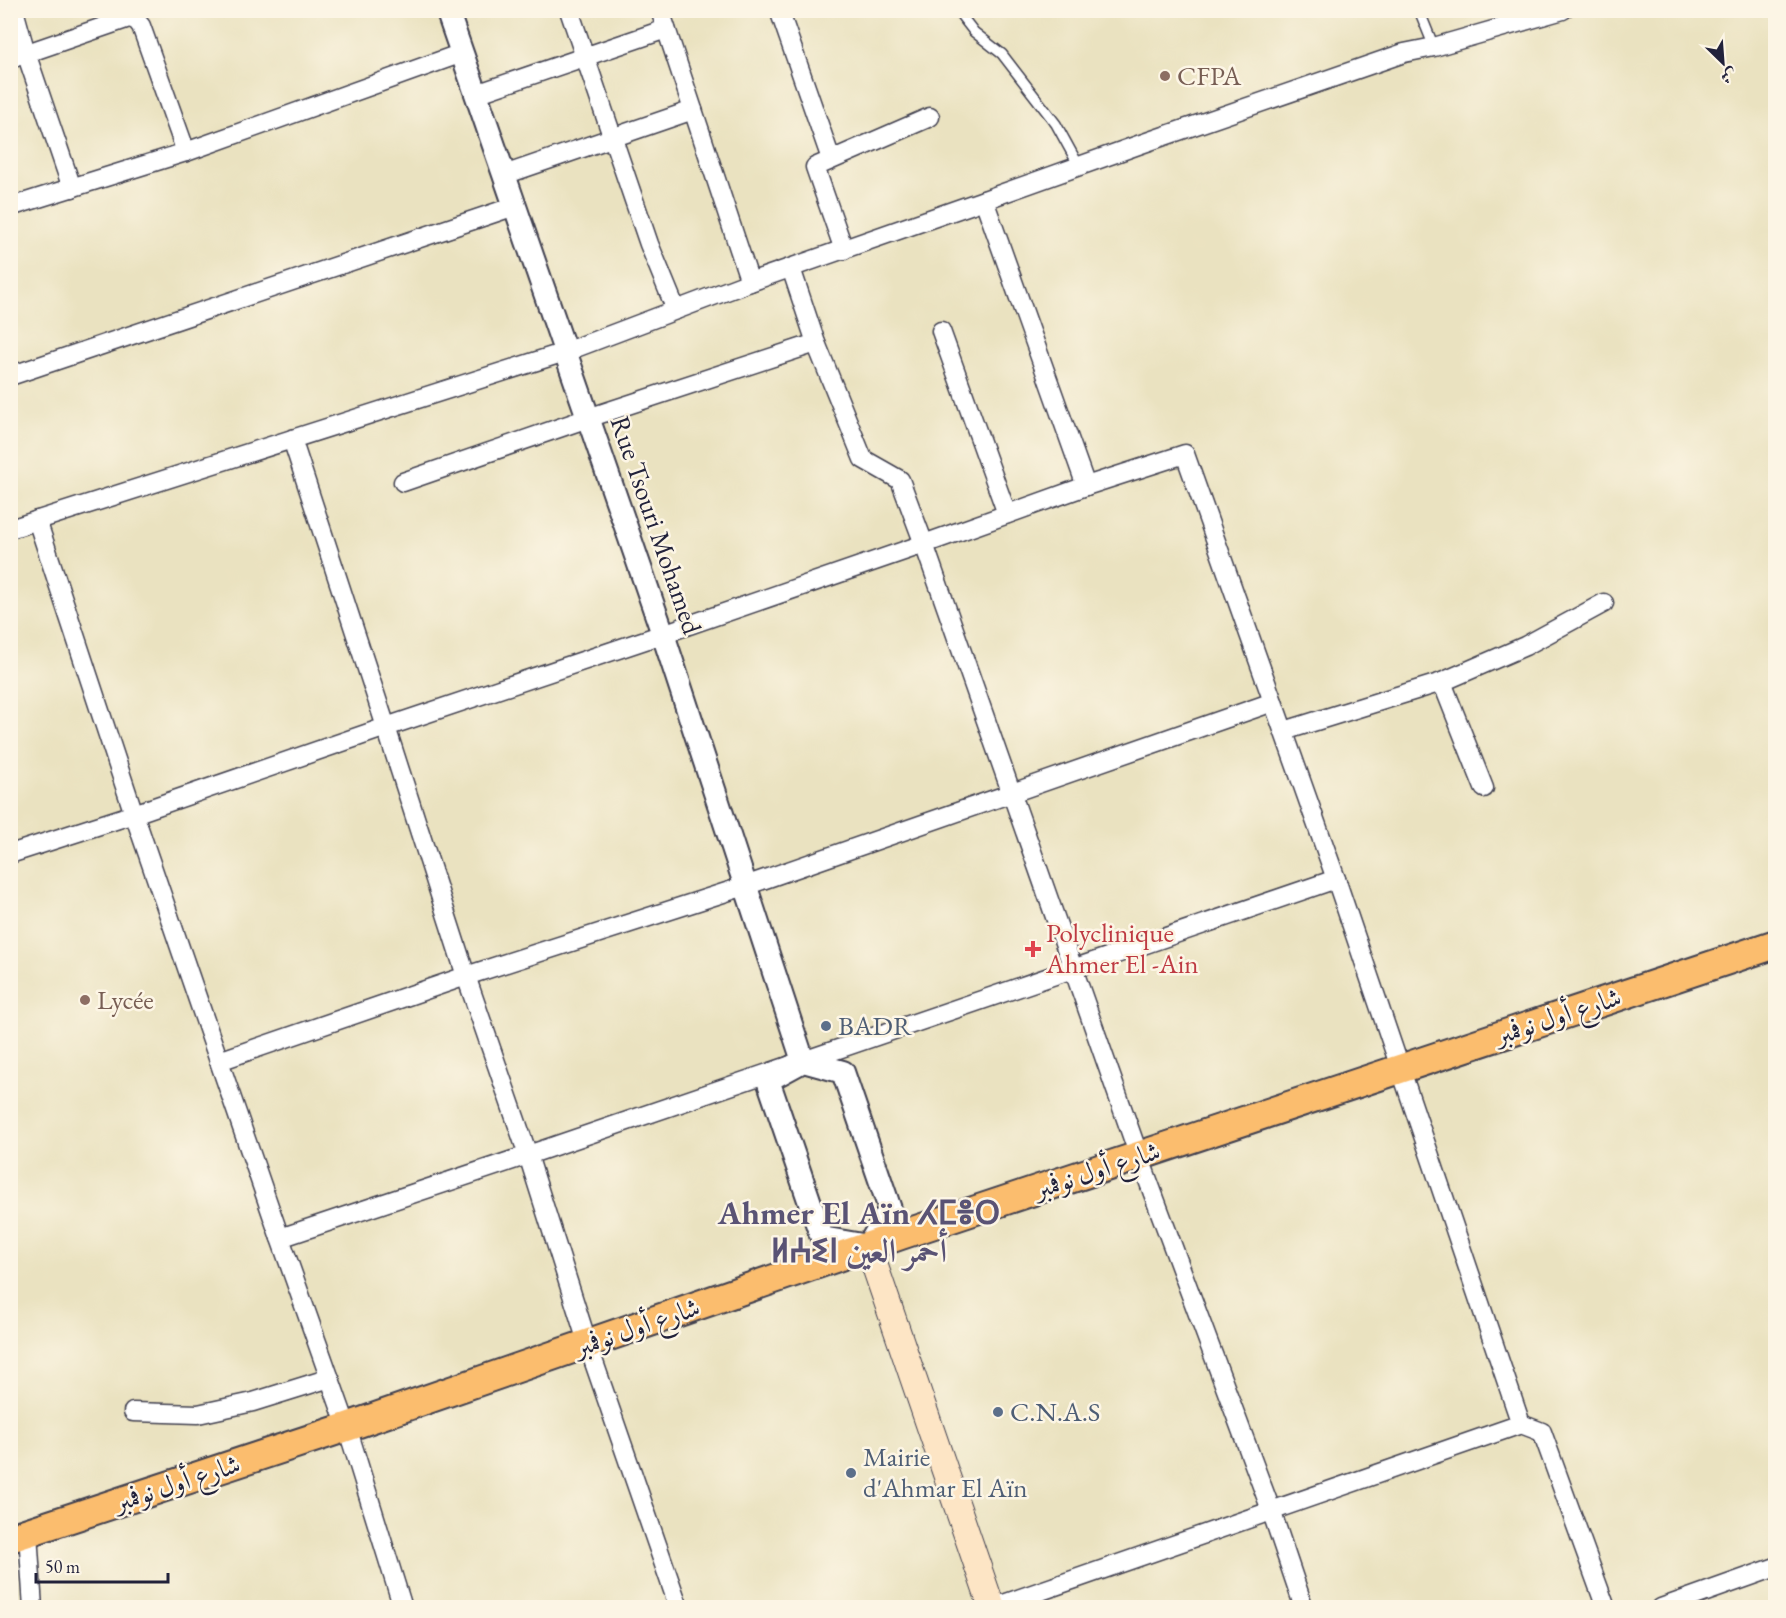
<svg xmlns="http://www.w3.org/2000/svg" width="1786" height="1618" font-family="'EB Garamond',Amiri,'Noto Sans Tifinagh',serif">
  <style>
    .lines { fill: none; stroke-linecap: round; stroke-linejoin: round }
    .service-casing { stroke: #403f4f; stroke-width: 12 }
    .minor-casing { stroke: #403f4f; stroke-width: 21 }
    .tertiary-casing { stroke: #403f4f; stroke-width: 26 }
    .secondary-casing { stroke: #403f4f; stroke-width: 28 }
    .primary-casing { stroke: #403f4f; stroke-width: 32 }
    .service { stroke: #fff; stroke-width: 9 }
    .minor { stroke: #fff; stroke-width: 18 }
    .tertiary { stroke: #fff; stroke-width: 22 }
    .secondary { stroke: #fde5c5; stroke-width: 26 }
    .primary { stroke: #fbbd6e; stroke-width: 28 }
    .education-dot { fill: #8d6e63; stroke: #fcf5e5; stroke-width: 2 }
    .health-dot { fill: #e0444e; stroke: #fcf5e5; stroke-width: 2 }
    .service-dot { fill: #5c6f8a; stroke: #fcf5e5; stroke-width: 2 }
    .labels { text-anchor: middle; stroke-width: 5; stroke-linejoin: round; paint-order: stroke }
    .education-label { font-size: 27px; fill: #785e54; stroke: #fcf5e5; text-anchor: start }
    .street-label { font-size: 27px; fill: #22223b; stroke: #fcf5e5 }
    .health-label { font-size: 27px; fill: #be3a42; stroke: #fcf5e5; text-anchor: start }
    .service-label { font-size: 27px; fill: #4e5e75; stroke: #fcf5e5; text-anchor: start }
    .district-label { font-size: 33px; font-weight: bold; fill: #5a5375; stroke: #fcf5e5 }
  </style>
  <rect width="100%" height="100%" fill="#fcf5e5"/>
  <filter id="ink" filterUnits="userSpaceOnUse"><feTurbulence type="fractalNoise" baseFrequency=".0167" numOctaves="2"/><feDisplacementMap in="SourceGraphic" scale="12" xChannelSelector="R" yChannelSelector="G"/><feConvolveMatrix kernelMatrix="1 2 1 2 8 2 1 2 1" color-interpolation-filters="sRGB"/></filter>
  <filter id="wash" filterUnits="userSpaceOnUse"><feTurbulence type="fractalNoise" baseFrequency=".008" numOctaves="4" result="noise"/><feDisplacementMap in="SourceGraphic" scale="24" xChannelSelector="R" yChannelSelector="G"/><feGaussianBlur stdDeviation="1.35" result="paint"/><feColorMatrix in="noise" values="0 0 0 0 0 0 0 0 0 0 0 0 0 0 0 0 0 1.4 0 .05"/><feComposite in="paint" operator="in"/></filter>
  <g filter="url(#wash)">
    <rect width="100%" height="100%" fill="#eae2c0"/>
  </g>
  <g filter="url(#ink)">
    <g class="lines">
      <defs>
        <g id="service">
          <polyline points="957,10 974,32 1002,54 1056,124 1079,166"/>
          <polyline points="1419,10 1434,47"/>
        </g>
        <g id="minor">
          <polyline points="14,10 26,53 72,188"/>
          <polyline points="569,10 649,244 676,310"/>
          <polyline points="660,10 750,282"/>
          <polyline points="779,10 831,159"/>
          <polyline points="10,59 129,18 136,20 141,26 186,152"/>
          <polyline points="476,94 666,29"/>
          <polyline points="504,175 693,110"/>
          <polyline points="984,200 1141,144 1404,53 1434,47 1563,10"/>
          <polyline points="10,207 186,152 462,53"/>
          <polyline points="844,250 815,167 930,117"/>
          <polyline points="791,268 816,343 863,459 900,480 924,544 1139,1156 1271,1510 1304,1608"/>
          <polyline points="941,331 1007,514"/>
          <polyline points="10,376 515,206"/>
          <polyline points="292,439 386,727 663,634 924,544 1086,486 1185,454 1336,879 1521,1424 992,1608"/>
          <polyline points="403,482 588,418 816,343"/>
          <polyline points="10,529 565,352 750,282 984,200 1086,486"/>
          <polyline points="1442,682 1484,788"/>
          <polyline points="1284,731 1442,682 1525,646 1604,603"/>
          <polyline points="10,854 134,814 37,520"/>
          <polyline points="219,1061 134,814 386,727 466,976 528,1155 588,1345 679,1608"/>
          <polyline points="280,1238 219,1061 466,976 745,886 1273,702"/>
          <polyline points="133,1412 198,1414 253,1402 330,1378"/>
          <polyline points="1521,1424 1542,1432 1606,1608"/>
          <polyline points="28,1533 33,1608"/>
          <polyline points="403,1608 347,1427 280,1238 528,1155 1336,879"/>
          <polyline points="1661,1608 1776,1567"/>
        </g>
        <polyline id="tertiary" points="447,10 663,634 803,1061 768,1080 822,1238 868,1246 890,1209 843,1072 803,1061"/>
        <polyline id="secondary" points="868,1246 992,1608"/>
        <polyline id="primary" points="10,1538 347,1427 901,1235 1776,944"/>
      </defs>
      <use href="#service" class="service-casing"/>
      <use href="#minor" class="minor-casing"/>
      <use href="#tertiary" class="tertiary-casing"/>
      <use href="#secondary" class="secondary-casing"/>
      <use href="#primary" class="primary-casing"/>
      <use href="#service" class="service"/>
      <use href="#minor" class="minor"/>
      <use href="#tertiary" class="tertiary"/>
      <use href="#secondary" class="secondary"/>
      <use href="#primary" class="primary"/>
    </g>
  </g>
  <g class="education-dot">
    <circle cx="1165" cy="76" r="6"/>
    <circle cx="85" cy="1000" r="6"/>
  </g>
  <path class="health-dot" d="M1030 940h6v6h6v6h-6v6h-6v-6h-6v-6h6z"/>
  <g class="service-dot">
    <circle cx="826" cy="1026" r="6"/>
    <circle cx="998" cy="1412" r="6"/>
    <circle cx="851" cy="1473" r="6"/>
  </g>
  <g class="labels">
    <g class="education-label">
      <text x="1177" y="85">CFPA</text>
      <text x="97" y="1009">Lycée</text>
    </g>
    <g class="street-label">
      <text transform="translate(656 525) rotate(71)" y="9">Rue Tsouri Mohamed</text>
      <text transform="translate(1558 1016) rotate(-18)" y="9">شارع أول نوفمبر</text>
      <text transform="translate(1097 1170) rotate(-18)" y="9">شارع أول نوفمبر</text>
      <text transform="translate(637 1327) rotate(-19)" y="9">شارع أول نوفمبر</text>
      <text transform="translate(177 1483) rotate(-18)" y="9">شارع أول نوفمبر</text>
    </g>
    <g class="health-label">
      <text x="1046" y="942">Polyclinique<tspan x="1046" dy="31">Ahmer El -Ain</tspan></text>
    </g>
    <g class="service-label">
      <text x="838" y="1035">BADR</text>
      <text x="1010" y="1421">C.N.A.S</text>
      <text x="863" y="1466">Mairie<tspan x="863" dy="31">d'Ahmar El Aïn</tspan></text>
    </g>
    <g class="district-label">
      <text x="859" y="1224">Ahmer El Aïn ⵃⵎⴻⵔ<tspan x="859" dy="38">ⵍⵄⵉⵏ أحمر العين</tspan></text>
    </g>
  </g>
  <rect width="1786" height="1618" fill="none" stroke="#fcf5e5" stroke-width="36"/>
  <g transform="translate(1723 63) rotate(155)" stroke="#fcf5e5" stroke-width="4.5" paint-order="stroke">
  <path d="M0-4.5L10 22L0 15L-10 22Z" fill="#22223b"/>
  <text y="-9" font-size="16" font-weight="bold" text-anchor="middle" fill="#22223b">ش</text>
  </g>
  <path d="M36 1573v9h132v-9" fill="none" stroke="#22223b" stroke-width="3"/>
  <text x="45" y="1573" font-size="18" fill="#22223b" stroke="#fcf5e5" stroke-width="4.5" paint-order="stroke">50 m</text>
</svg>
